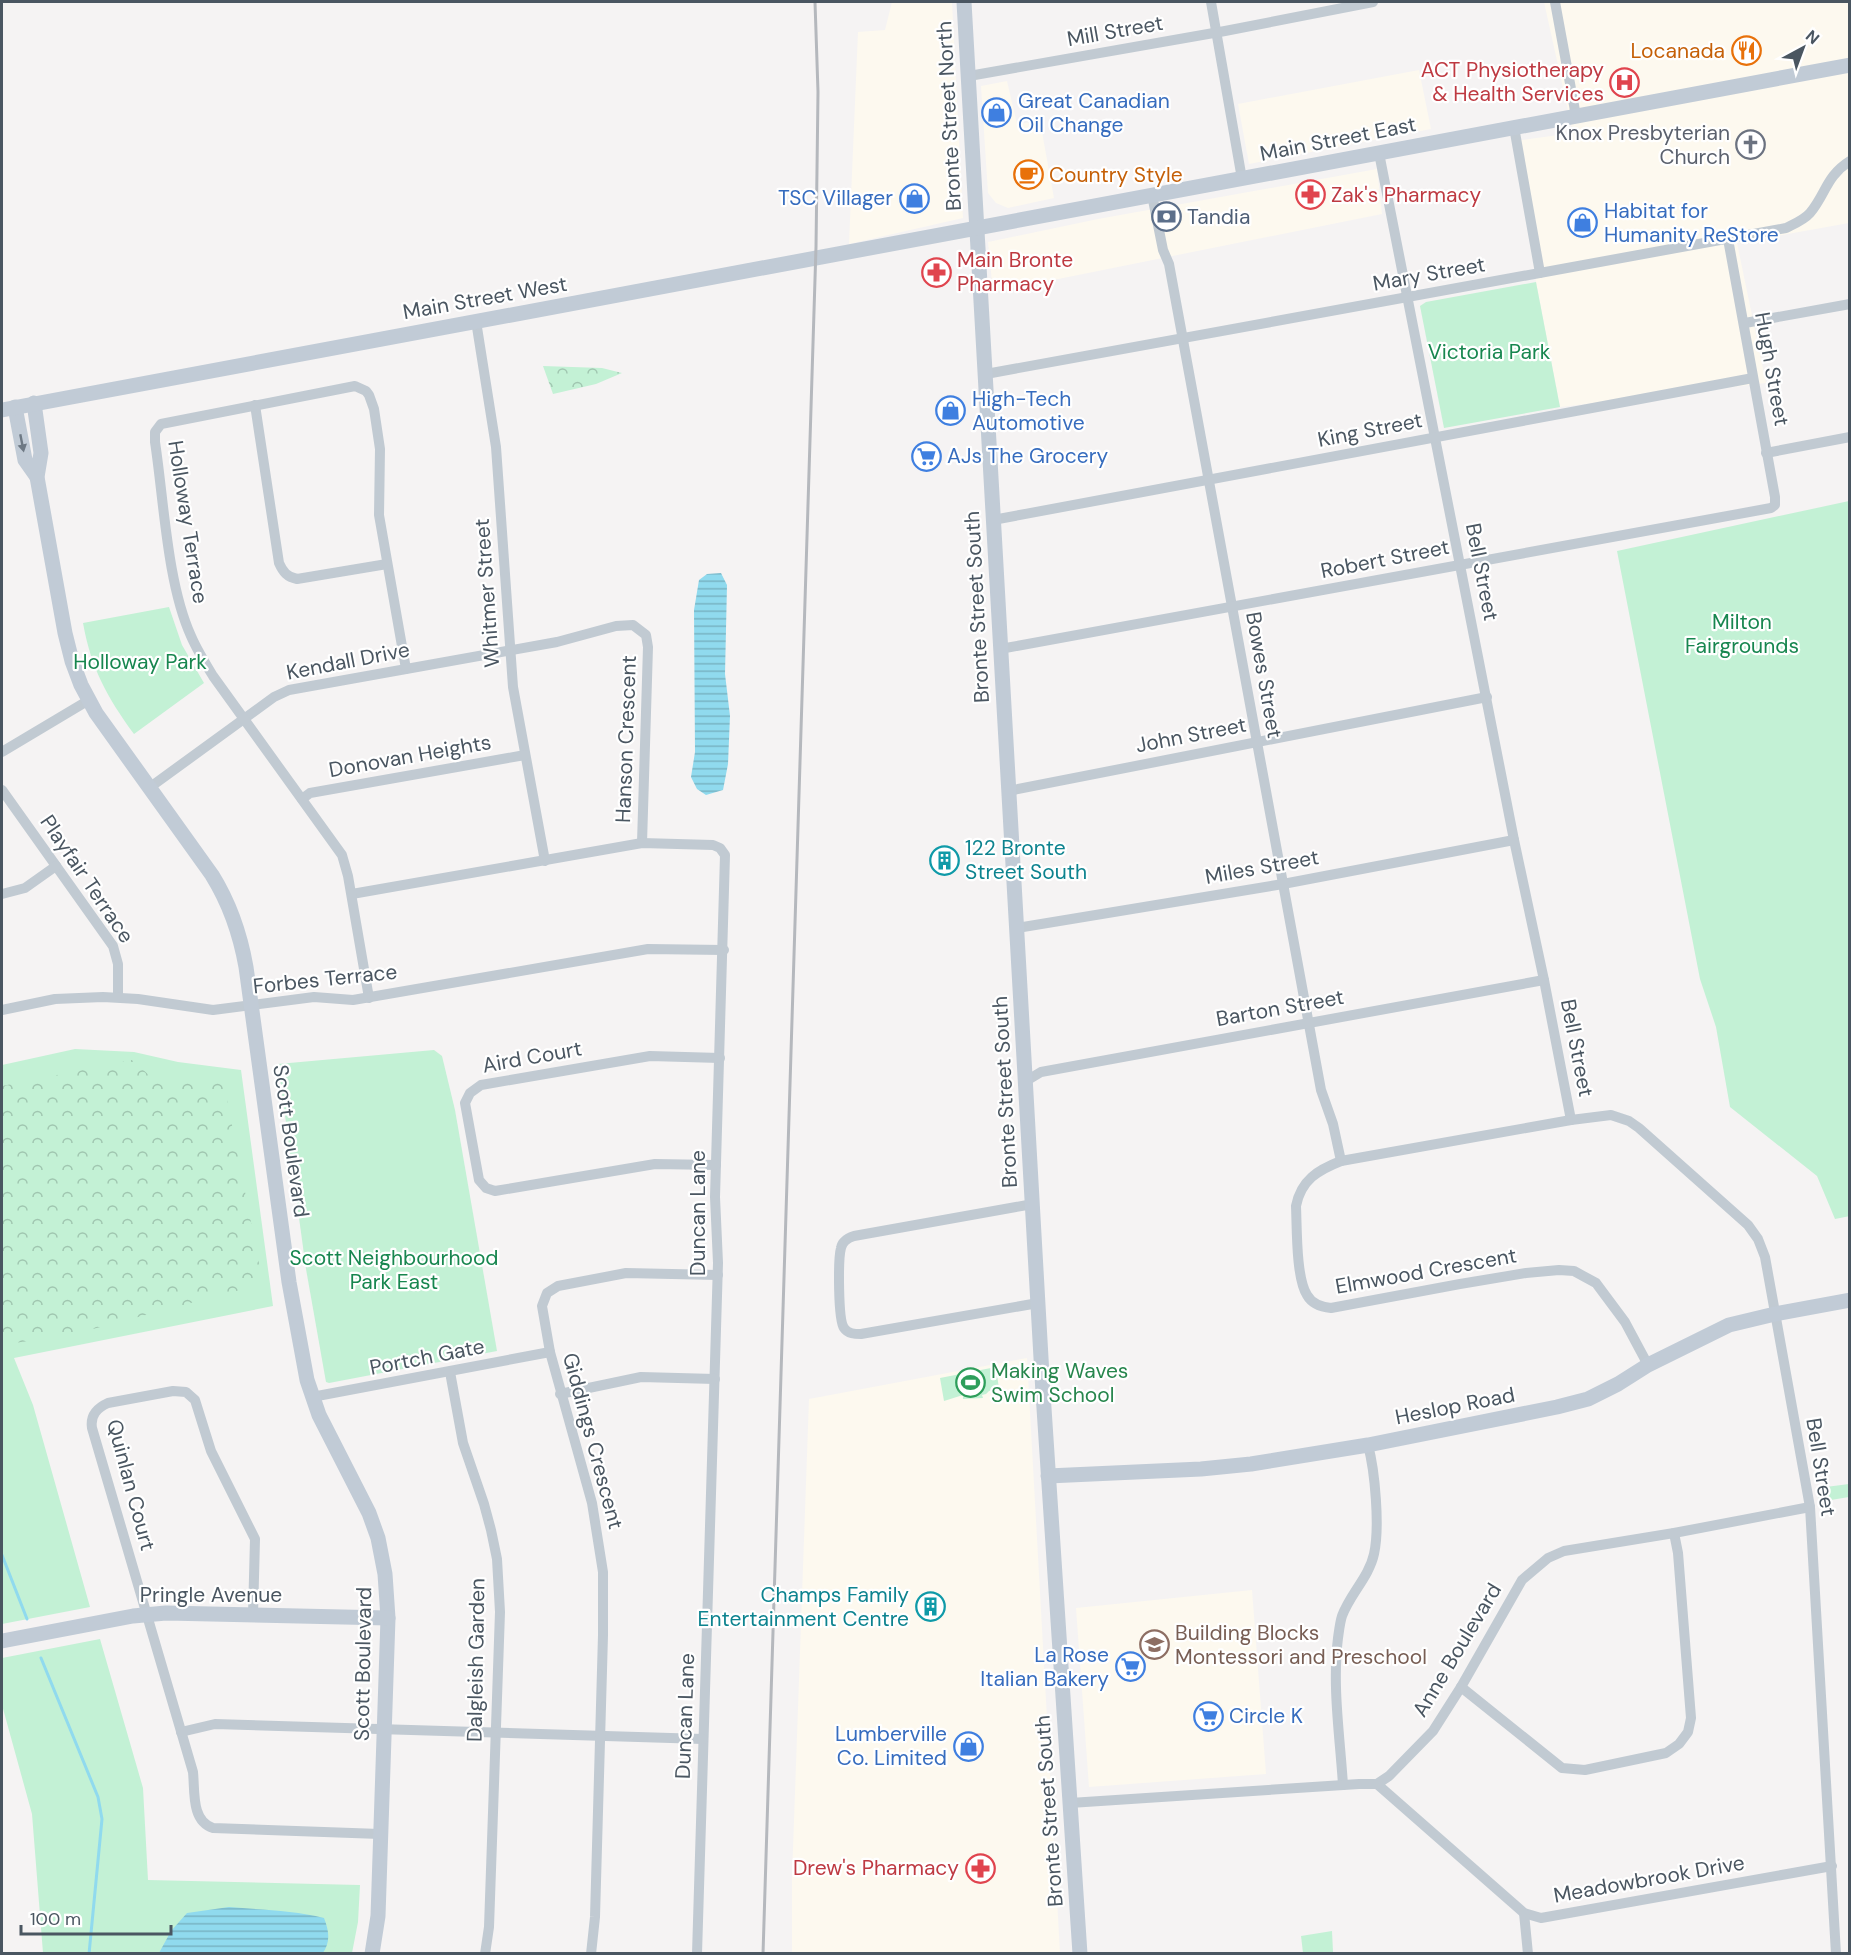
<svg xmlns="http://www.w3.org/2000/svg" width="1851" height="1955" font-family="'DM Sans',sans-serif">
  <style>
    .commercial { fill: #fdf9ef }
    .green { fill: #c3f1d5 }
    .forest { fill: url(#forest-crowns) }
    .water { fill: url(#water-rules) }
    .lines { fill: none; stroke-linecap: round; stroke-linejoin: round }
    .stream { stroke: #90daee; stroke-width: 3 }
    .street { stroke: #c1cad2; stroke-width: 10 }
    .secondary { stroke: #c1cbd6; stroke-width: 15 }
    .rail { stroke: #b5b8bd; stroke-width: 3 }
    .oneway { fill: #6e7984 }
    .labels { text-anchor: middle; stroke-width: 4.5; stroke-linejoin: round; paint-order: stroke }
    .street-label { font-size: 21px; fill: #4a5661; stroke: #fff }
    .food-label { font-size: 21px; fill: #c56008; stroke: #fff; text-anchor: end }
    .health-label { font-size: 21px; fill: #be3a42; stroke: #fff; text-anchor: end }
    .shop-label { font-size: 21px; fill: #366cbe; stroke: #fff; text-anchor: start }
    .worship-label { font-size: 21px; fill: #5b616d; stroke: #fff; text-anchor: end }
    .service-label { font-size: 21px; fill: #4e5e75; stroke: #fff; text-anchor: start }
    .park-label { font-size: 21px; fill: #17864f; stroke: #fff }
    .culture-label { font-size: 21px; fill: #0d838f; stroke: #fff; text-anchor: start }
    .leisure-label { font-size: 21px; fill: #27864d; stroke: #fff; text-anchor: start }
    .education-label { font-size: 21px; fill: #785e54; stroke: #fff; text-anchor: start }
  </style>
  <defs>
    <pattern id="forest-crowns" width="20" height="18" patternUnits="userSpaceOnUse" patternTransform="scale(1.5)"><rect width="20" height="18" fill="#c3f1d5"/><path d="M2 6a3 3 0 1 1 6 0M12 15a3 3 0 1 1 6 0" fill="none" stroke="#a0c6b0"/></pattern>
    <pattern id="water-rules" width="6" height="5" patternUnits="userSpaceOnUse" patternTransform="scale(1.5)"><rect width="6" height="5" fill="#90daee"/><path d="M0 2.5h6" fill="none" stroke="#78b4c4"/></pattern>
  </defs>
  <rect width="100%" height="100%" fill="#f5f3f3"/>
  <g class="commercial">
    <polygon points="892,2 952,2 963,218 849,244 858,32 885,30"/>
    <polygon points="1544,2 1849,2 1849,223 1737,243 1766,383 1560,407 1536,282 1515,141 1573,133"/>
    <polygon points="1419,70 1431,129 1249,164 1238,104"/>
    <polygon points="1007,81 1017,124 1040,121 1054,198 1008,208 996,203 988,193 981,86"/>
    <polygon points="1377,169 1382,214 993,292 988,242 1098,219"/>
    <polygon points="1027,1358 1060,1953 792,1954 792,1877 809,1399"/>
    <polygon points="1252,1590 1266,1774 1089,1787 1076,1608"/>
  </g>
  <g class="green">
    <polygon points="1536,282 1560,407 1444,428 1420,306 1426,302"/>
    <polygon points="1849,501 1850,1216 1835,1219 1817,1176 1730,1107 1716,1027 1700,979 1617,551"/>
    <path d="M169,607l13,38 22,38 -70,51c-27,-37 -43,-66 -51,-111z"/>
    <polygon points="75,1049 134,1052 178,1062 241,1070 273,1306 14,1358 33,1405 90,1607 2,1624 2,1065"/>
    <polygon points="434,1050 442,1056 455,1110 497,1351 329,1383 326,1382 306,1269 278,1064"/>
    <polygon points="996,1367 999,1389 989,1391 986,1394 982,1395 983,1398 963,1399 963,1395 944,1401 940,1378"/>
    <polygon points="1849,1484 1849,1497 1819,1502 1818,1488"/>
    <polygon points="100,1639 143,1788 148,1880 360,1885 358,1922 352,1953 43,1953 32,1814 2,1705 2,1658"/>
    <polygon points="1332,1931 1333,1952 1303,1953 1301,1936"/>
  </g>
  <g class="forest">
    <polygon points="543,366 602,368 622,373 596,384 553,394"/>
    <polygon points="132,1060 150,1076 223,1079 263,1284 74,1334 2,1345 2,1086"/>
  </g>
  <g class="water">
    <polygon points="721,573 727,585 725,674 730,716 728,764 723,790 706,795 697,789 691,777 695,752 694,610 699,580 707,574"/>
    <path d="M229,1907c32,3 65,3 95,11 5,13 7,24 -2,36l-163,-1 12,-22 16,-18z"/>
  </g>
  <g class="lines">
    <g class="stream">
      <polyline points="2,1555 27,1619"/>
      <polyline points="41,1658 98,1797 102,1819 89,1954"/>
    </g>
    <g class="street">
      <polyline points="1211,2 1242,179"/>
      <polyline points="1555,2 1576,116"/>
      <polyline points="969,76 1225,31 1373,2"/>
      <polyline points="1514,127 1540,273"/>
      <polyline points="1379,153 1514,840 1544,980 1571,1120"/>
      <polyline points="1152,195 1163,250 1169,264 1321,1090 1333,1124 1341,1161"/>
      <polyline points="476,321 496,447 513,687 545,861"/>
      <polyline points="1745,323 1850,304"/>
      <path d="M986,374l800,-146c8,-4 18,-8 24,-15 16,-19 16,-37 40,-52"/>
      <path d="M255,405l24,158c4,9 8,14 18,16l90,-15"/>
      <polyline points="1766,453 1850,437"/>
      <polyline points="993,520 1753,378"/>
      <polyline points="1000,649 1771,508 1775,505 1775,497 1728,239"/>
      <polyline points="2,752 89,700"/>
      <polyline points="149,788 274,697 289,690 557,642 616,626 633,625 646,635 648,647 642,843"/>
      <polyline points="2,790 113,946 118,964 118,997"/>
      <polyline points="1008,791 1487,697"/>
      <polyline points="302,799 310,793 525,755"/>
      <polyline points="2,894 25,888 56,866"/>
      <polyline points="352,894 642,843 713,845 720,848 725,855 715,1197 718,1263 697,1954"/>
      <polyline points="1017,928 1283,884 1514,840"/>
      <path d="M369,998l-21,-122 -6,-21 -129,-179c-8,-13 -16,-26 -22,-40 -24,-53 -27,-135 -36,-194v-10l6,-8 194,-38 11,5 3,4 5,14 6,40 -1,66 27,154"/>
      <polyline points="2,1010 55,999 103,997 138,999 213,1010 314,997 353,1000 648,949 724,950"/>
      <polyline points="1026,1081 1041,1072 1544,980"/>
      <polyline points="716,1165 655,1164 495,1191 486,1188 479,1180 465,1103 470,1093 481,1085 650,1056 720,1058"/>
      <path d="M1033,1204l-179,32c-6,2 -12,6 -13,12 -3,11 -3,72 3,80 4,6 11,6 17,6l177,-31"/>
      <path d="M1648,1365l-23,-43 -29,-39 -22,-12 -15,-1 -33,3 -66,11 -129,24c-10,-1 -19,-4 -24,-13 -11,-17 -10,-67 -11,-89 5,-26 22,-36 45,-45l230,-41 40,-5 18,6 10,7 109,97 10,14 7,18 45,250 26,447"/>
      <polyline points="450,1372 463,1443 484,1504 491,1530 497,1559 500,1612 489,1927 485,1954"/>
      <polyline points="560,1394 641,1377 715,1379"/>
      <polyline points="312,1397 550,1352"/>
      <path d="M253,1615l2,-76 -44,-88 -16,-51 -9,-8 -13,-1 -65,12c-11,5 -18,12 -16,25l101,344c2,19 -2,49 20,56l167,6"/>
      <polyline points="1461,1687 1562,1768 1585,1770 1666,1753 1679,1744 1688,1732 1691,1718 1678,1553 1674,1533"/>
      <polyline points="181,1732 215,1724 703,1739"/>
      <polyline points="1377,1784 1524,1913 1541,1918 1832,1866"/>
      <path d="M1343,1785c-3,-48 -11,-99 -5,-147 1,-7 2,-16 4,-22 8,-22 27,-39 32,-62 6,-27 1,-83 -6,-109"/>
      <polyline points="1070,1803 1359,1784 1377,1784 1389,1776 1433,1731 1461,1687 1522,1580 1548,1558 1564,1551 1674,1533 1810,1507"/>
      <polyline points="1524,1913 1528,1954"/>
      <polyline points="591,1954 595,1917 603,1635 603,1572 592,1503 550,1352 542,1306 547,1293 558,1286 626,1273 718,1275"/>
    </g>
    <g class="secondary">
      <polyline points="964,2 1043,1393 1080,1954"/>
      <path d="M34,403l7,50 -4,24 28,156 7,28 9,24 15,28 116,162c18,29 28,58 34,92l43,315 18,98 12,35 50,98 9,25 7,36 3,44 -10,298 -6,38"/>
      <polyline points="15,407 25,460 37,477"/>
      <polyline points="2,410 1850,65"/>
      <polyline points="1048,1476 1201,1469 1251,1464 1368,1445 1557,1407 1588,1399 1618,1384 1648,1365 1729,1325 1775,1314 1850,1300"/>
      <polyline points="2,1641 133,1616 166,1613 388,1618"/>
    </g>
    <polyline class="rail" points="763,1954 816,247 818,92 815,2"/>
  </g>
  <defs><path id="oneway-solid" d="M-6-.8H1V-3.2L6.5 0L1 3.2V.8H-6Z" transform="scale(1.5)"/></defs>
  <use class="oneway" href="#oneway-solid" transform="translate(22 443) rotate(79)"/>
  <defs>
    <symbol id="restaurant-ring" viewBox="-11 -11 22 22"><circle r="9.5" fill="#fff" stroke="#e8710a" stroke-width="1.5"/><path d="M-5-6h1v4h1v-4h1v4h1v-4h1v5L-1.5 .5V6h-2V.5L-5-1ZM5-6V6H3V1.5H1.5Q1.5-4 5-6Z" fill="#e8710a"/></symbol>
    <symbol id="hospital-ring" viewBox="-11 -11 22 22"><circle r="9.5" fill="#fff" stroke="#e0444e" stroke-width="1.5"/><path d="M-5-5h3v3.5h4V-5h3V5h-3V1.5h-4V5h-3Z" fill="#e0444e"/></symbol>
    <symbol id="shop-ring" viewBox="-11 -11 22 22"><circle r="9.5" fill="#fff" stroke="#3f7fe0" stroke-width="1.5"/><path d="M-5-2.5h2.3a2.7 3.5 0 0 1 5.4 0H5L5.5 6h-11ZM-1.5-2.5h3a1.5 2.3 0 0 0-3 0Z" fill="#3f7fe0"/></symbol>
    <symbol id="church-ring" viewBox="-11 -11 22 22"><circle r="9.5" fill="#fff" stroke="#6b7280" stroke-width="1.5"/><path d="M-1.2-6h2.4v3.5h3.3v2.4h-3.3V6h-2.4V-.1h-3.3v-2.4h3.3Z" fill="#6b7280"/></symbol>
    <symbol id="cafe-ring" viewBox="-11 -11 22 22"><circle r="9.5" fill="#fff" stroke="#e8710a" stroke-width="1.5"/><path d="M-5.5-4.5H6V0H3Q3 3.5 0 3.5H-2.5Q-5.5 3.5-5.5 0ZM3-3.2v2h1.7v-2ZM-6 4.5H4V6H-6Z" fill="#e8710a"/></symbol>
    <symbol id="pharmacy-ring" viewBox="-11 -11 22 22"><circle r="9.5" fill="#fff" stroke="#e0444e" stroke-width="1.5"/><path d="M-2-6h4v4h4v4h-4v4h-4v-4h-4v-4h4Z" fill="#e0444e"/></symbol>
    <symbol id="bank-ring" viewBox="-11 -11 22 22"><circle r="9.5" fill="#fff" stroke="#5c6f8a" stroke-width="1.5"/><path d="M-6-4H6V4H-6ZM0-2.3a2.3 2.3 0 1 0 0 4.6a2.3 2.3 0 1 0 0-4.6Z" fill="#5c6f8a"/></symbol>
    <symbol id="supermarket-ring" viewBox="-11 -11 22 22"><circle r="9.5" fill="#fff" stroke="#3f7fe0" stroke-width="1.5"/><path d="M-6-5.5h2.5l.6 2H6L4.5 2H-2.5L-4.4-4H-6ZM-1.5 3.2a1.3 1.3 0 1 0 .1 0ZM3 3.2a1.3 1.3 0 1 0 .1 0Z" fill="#3f7fe0"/></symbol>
    <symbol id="building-ring" viewBox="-11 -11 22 22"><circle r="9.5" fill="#fff" stroke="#0f9aa8" stroke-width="1.5"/><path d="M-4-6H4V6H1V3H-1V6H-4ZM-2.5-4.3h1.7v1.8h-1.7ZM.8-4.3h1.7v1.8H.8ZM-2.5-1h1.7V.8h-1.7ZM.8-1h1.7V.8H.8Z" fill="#0f9aa8"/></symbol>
    <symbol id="stadium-ring" viewBox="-11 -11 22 22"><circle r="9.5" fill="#fff" stroke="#2e9e5b" stroke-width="1.5"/><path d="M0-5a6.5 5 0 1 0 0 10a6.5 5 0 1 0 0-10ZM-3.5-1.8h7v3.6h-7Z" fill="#2e9e5b"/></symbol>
    <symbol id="school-ring" viewBox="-11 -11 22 22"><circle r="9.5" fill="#fff" stroke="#8d6e63" stroke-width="1.5"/><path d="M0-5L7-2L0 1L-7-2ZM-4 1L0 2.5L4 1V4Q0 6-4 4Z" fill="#8d6e63"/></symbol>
  </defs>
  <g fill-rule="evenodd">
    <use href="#restaurant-ring" x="1730" y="34" width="33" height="33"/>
    <use href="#hospital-ring" x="1608" y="66" width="33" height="33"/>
    <use href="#shop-ring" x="980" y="96" width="33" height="33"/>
    <use href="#church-ring" x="1734" y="128" width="33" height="33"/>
    <use href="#cafe-ring" x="1012" y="158" width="33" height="33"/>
    <use href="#pharmacy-ring" x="1294" y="178" width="33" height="33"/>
    <use href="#shop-ring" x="898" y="182" width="33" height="33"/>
    <use href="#bank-ring" x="1150" y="200" width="33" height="33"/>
    <use href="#shop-ring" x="1566" y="206" width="33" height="33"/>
    <use href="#pharmacy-ring" x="920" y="256" width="33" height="33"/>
    <use href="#shop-ring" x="934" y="394" width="33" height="33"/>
    <use href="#supermarket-ring" x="910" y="440" width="33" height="33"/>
    <use href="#building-ring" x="928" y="844" width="33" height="33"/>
    <use href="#stadium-ring" x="954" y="1366" width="33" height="33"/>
    <use href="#building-ring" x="914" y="1590" width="33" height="33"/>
    <use href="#school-ring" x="1138" y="1628" width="33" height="33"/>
    <use href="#supermarket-ring" x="1114" y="1650" width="33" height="33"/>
    <use href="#supermarket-ring" x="1192" y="1700" width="33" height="33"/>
    <use href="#shop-ring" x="952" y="1730" width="33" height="33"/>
    <use href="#pharmacy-ring" x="964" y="1852" width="33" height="33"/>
  </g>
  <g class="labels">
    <g class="street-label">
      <text transform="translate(1115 31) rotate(-10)" y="7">Mill Street</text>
      <text transform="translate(949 116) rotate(-93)" y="7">Bronte Street North</text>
      <text transform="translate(1338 139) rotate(-11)" y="7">Main Street East</text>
      <text transform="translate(1429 274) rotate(-10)" y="7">Mary Street</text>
      <text transform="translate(485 298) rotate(-10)" y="7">Main Street West</text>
      <text transform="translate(1772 369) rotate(80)" y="7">Hugh Street</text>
      <text transform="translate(1370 430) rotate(-11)" y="7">King Street</text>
      <text transform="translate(188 522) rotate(81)" y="7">Holloway Terrace</text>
      <text transform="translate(1385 559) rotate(-11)" y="7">Robert Street</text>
      <text transform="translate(1482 572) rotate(79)" y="7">Bell Street</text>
      <text transform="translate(487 593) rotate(-94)" y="7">Whitmer Street</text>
      <text transform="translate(977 607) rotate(-93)" y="7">Bronte Street South</text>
      <text transform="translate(348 661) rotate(-11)" y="7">Kendall Drive</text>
      <text transform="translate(1264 675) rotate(80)" y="7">Bowes Street</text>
      <text transform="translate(1191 735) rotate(-11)" y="7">John Street</text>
      <text transform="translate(626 739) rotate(-88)" y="7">Hanson Crescent</text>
      <text transform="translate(410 756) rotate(-10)" y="7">Donovan Heights</text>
      <text transform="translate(1262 867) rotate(-10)" y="7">Miles Street</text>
      <text transform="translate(87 879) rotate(56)" y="7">Playfair Terrace</text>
      <text transform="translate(325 979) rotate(-6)" y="7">Forbes Terrace</text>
      <text transform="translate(1280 1008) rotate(-10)" y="7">Barton Street</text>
      <text transform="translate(1577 1048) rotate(79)" y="7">Bell Street</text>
      <text transform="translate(532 1057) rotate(-10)" y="7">Aird Court</text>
      <text transform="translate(1005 1092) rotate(-93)" y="7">Bronte Street South</text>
      <text transform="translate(291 1141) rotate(82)" y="7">Scott Boulevard</text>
      <text transform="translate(698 1213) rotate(-90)" y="7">Duncan Lane</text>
      <text transform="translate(1426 1271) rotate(-10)" y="7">Elmwood Crescent</text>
      <text transform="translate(427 1357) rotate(-11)" y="7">Portch Gate</text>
      <text transform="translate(1455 1406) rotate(-11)" y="7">Heslop Road</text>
      <text transform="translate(593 1441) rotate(75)" y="7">Giddings Crescent</text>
      <text transform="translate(1821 1467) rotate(81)" y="7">Bell Street</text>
      <text transform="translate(131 1485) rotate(75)" y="7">Quinlan Court</text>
      <text x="211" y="1602">Pringle Avenue</text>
      <text transform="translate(1457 1650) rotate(-59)" y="7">Anne Boulevard</text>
      <text transform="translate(476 1660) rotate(-89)" y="7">Dalgleish Garden</text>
      <text transform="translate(363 1664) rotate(-89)" y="7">Scott Boulevard</text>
      <text transform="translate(685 1716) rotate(-88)" y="7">Duncan Lane</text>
      <text transform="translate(1049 1811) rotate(-94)" y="7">Bronte Street South</text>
      <text transform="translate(1649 1879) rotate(-10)" y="7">Meadowbrook Drive</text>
    </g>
    <g class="food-label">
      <text x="1725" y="58">Locanada</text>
      <text x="1049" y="182" text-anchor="start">Country Style</text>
    </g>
    <g class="health-label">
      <text x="1604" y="77">ACT Physiotherapy<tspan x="1604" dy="24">&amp; Health Services</tspan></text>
      <text x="1331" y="202" text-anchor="start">Zak's Pharmacy</text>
      <text x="957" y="267" text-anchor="start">Main Bronte<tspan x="957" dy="24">Pharmacy</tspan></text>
      <text x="959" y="1875">Drew's Pharmacy</text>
    </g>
    <g class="shop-label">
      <text x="1018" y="108">Great Canadian<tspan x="1018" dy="24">Oil Change</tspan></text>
      <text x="893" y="205" text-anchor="end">TSC Villager</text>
      <text x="1604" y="218">Habitat for<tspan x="1604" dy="24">Humanity ReStore</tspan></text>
      <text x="972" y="406">High-Tech<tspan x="972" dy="24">Automotive</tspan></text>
      <text x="947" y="463">AJs The Grocery</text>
      <text x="1109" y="1662" text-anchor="end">La Rose<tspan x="1109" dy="24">Italian Bakery</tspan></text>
      <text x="1229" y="1723">Circle K</text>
      <text x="947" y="1741" text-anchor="end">Lumberville<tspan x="947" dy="24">Co. Limited</tspan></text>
    </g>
    <g class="worship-label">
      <text x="1730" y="140">Knox Presbyterian<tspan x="1730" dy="24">Church</tspan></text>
    </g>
    <g class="service-label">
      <text x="1187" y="224">Tandia</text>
    </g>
    <g class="park-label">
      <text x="1489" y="359">Victoria Park</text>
      <text x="1742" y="629">Milton<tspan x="1742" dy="24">Fairgrounds</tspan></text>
      <text x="140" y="669">Holloway Park</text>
      <text x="394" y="1265">Scott Neighbourhood<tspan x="394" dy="24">Park East</tspan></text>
    </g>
    <g class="culture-label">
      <text x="965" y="855">122 Bronte<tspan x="965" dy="24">Street South</tspan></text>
      <text x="909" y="1602" text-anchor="end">Champs Family<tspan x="909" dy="24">Entertainment Centre</tspan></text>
    </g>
    <g class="leisure-label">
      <text x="991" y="1378">Making Waves<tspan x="991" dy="24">Swim School</tspan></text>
    </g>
    <g class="education-label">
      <text x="1175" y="1640">Building Blocks<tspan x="1175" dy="24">Montessori and Preschool</tspan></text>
    </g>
  </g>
  <rect width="1851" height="1955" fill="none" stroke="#4a5661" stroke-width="6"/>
  <g transform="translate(1803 48) rotate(41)" stroke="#ffffff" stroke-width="4.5" paint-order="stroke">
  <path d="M0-4.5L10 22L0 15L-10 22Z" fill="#4a5661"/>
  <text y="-9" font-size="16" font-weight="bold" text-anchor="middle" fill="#4a5661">N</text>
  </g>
  <path d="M21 1925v9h150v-9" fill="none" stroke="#4a5661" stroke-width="3"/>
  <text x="30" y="1925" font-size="18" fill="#4a5661" stroke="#ffffff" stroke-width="4.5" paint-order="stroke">100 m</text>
</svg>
